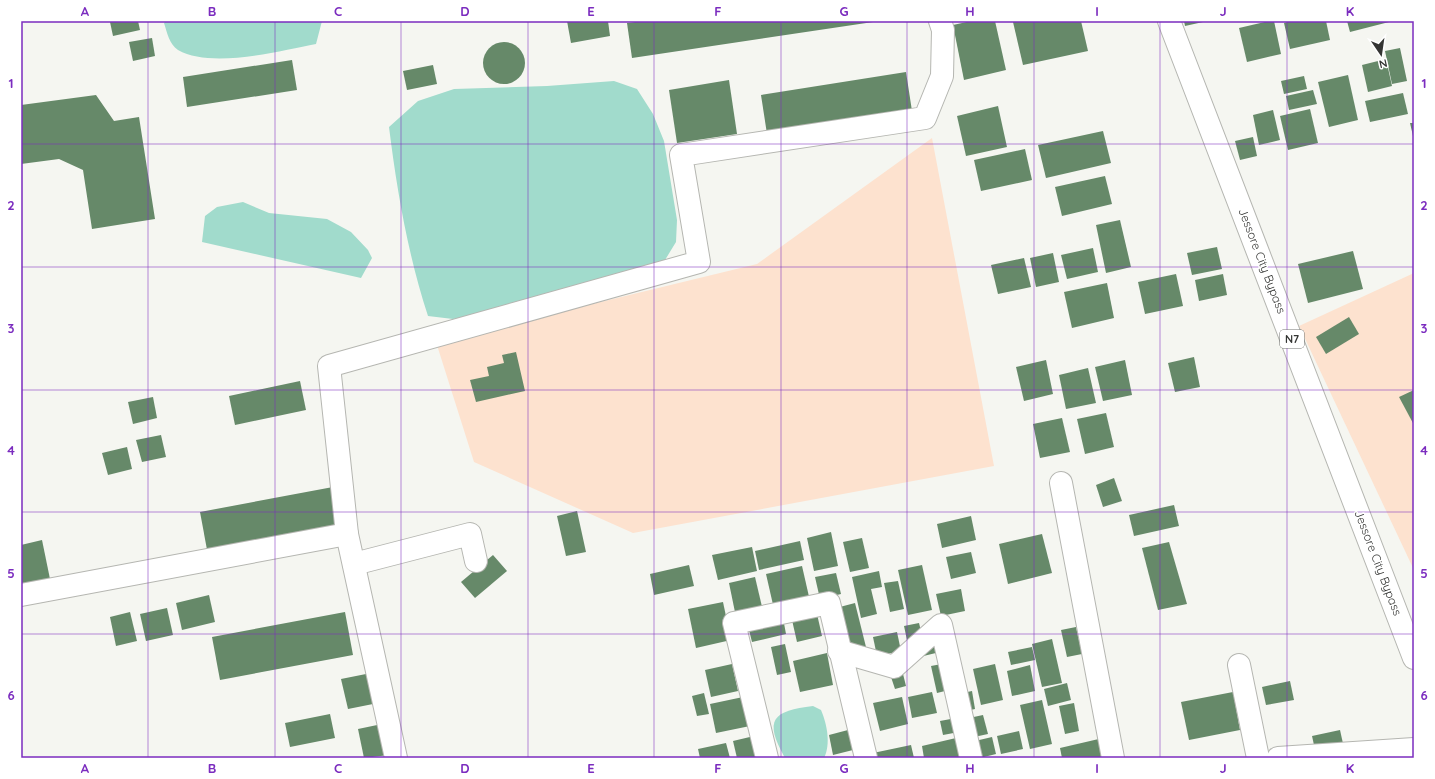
<svg xmlns="http://www.w3.org/2000/svg" width="1435" height="779" font-family="Quicksand,sans-serif">
  <style>
    .green { fill: #fde2cf }
    .water { fill: #a1dbcc }
    .building { fill: #668969 }
    .lines { fill: none; stroke-linecap: round; stroke-linejoin: round }
    .minor-casing { stroke: #b5b6b1; stroke-width: 24 }
    .highway-casing { stroke: #b5b6b1; stroke-width: 24 }
    .minor { stroke: #fff; stroke-width: 22 }
    .highway { stroke: #fff; stroke-width: 22 }
    .grid { fill: none; stroke: #7b2cbf; stroke-width: 1; stroke-opacity: 0.55 }
    .labels { text-anchor: middle; stroke-width: 3; stroke-linejoin: round; paint-order: stroke }
    .shield { fill: #fff; stroke: #717270; stroke-width: 1 }
    .shield-label { font-size: 11px; font-weight: bold; fill: #343533 }
    .street-label { font-size: 12px; fill: #343533; stroke: #fff }
    .neatline { fill: none; stroke: #7b2cbf; stroke-width: 1.5 }
    .grid-label { font-size: 13px; text-anchor: middle; font-weight: bold; fill: #7b2cbf }
  </style>
  <rect width="100%" height="100%" fill="#f5f6f1"/>
  <g class="green">
    <polygon points="932,138 994,466 633,533 474,462 436,342 757,264"/>
    <polygon points="1414,273 1414,570 1299,326"/>
  </g>
  <g class="water">
    <path d="M166,21h156l-6,23c-37,7 -104,25 -138,6 -9,-6 -11,-18 -14,-27z"/>
    <path d="M614,81l23,8 16,25 11,27 13,79 -1,22 -11,18 -172,52 -40,7 -25,-3c-20,-61 -31,-125 -39,-189l29,-26 36,-12 93,-3z"/>
    <polygon points="243,202 269,213 327,219 351,232 368,250 372,258 361,278 202,242 205,216 217,207"/>
    <path d="M813,706l8,4c6,14 10,34 3,48h-39c-22,-39 -12,-47 28,-52z"/>
  </g>
  <g class="building">
    <polygon points="118,21 138,21 140,30 113,36 110,22"/>
    <polygon points="567,21 608,21 610,36 571,43"/>
    <polygon points="643,21 873,21 873,22 632,58 627,23"/>
    <polygon points="971,21 995,21 1006,70 964,80 953,25"/>
    <polygon points="1017,21 1081,21 1088,51 1023,65 1013,22"/>
    <polygon points="1184,21 1203,21 1203,22 1185,26"/>
    <polygon points="1269,21 1274,21 1281,54 1247,62 1239,28"/>
    <polygon points="1291,21 1326,21 1330,40 1290,49 1284,23"/>
    <polygon points="1347,21 1389,21 1389,22 1350,32"/>
    <polygon points="152,38 155,56 133,61 129,42"/>
    <circle cx="504" cy="63" r="21"/>
    <polygon points="1400,48 1407,81 1392,84 1385,51"/>
    <polygon points="1386,59 1392,86 1368,92 1362,65"/>
    <polygon points="292,60 297,90 187,107 183,77"/>
    <polygon points="433,65 437,84 407,90 403,71"/>
    <polygon points="906,72 912,111 767,134 761,95"/>
    <polygon points="1348,75 1358,120 1329,127 1318,82"/>
    <polygon points="1304,76 1307,89 1284,94 1281,81"/>
    <polygon points="729,80 737,134 677,143 669,90"/>
    <polygon points="1313,90 1317,104 1289,110 1286,96"/>
    <polygon points="1403,93 1408,114 1370,122 1365,101"/>
    <polygon points="96,95 114,121 139,117 155,219 92,229 83,170 59,159 21,164 21,105"/>
    <polygon points="998,106 1007,147 966,156 957,116"/>
    <polygon points="1310,109 1318,143 1288,150 1280,116"/>
    <polygon points="1273,110 1280,140 1259,145 1253,115"/>
    <polygon points="1410,123 1414,123 1414,136 1413,136"/>
    <polygon points="1103,131 1111,163 1046,178 1038,145"/>
    <polygon points="1253,137 1257,156 1240,160 1235,141"/>
    <polygon points="1025,149 1032,180 981,191 974,160"/>
    <polygon points="1105,176 1112,204 1062,216 1055,187"/>
    <polygon points="1120,220 1131,267 1106,273 1096,225"/>
    <polygon points="1217,247 1222,269 1192,275 1187,253"/>
    <polygon points="1093,248 1098,272 1067,279 1061,255"/>
    <polygon points="1353,251 1363,289 1308,303 1298,264"/>
    <polygon points="1053,253 1059,282 1036,287 1030,258"/>
    <polygon points="1024,258 1031,287 998,294 991,265"/>
    <polygon points="1176,274 1183,306 1145,314 1138,282"/>
    <polygon points="1223,274 1227,295 1199,301 1195,280"/>
    <polygon points="1107,283 1114,318 1072,328 1064,292"/>
    <polygon points="1349,317 1359,334 1326,354 1316,337"/>
    <polygon points="516,352 525,391 476,402 470,380 489,376 487,367 504,363 502,355"/>
    <polygon points="1194,357 1200,387 1175,392 1168,363"/>
    <polygon points="1046,360 1053,394 1024,401 1016,367"/>
    <polygon points="1125,360 1132,395 1103,401 1095,367"/>
    <polygon points="1088,368 1096,403 1066,409 1059,375"/>
    <polygon points="300,381 306,410 235,425 229,396"/>
    <polygon points="1414,390 1414,425 1399,397"/>
    <polygon points="153,397 157,418 133,424 128,402"/>
    <polygon points="1106,413 1114,447 1085,454 1077,419"/>
    <polygon points="1062,418 1070,452 1040,458 1033,424"/>
    <polygon points="161,435 166,457 142,462 136,440"/>
    <polygon points="127,447 132,469 108,475 102,453"/>
    <polygon points="1114,478 1122,501 1103,507 1096,485"/>
    <polygon points="333,487 341,530 208,555 200,512"/>
    <polygon points="1174,505 1179,526 1134,536 1129,515"/>
    <polygon points="577,511 586,552 566,556 557,516"/>
    <polygon points="971,516 976,540 942,548 937,524"/>
    <polygon points="831,532 838,566 814,571 807,538"/>
    <polygon points="1042,534 1052,573 1008,584 999,544"/>
    <polygon points="862,538 869,568 850,572 843,542"/>
    <polygon points="42,540 50,579 21,585 21,545"/>
    <polygon points="800,541 804,560 759,570 755,551"/>
    <polygon points="1169,542 1187,604 1158,610 1142,548"/>
    <polygon points="752,547 757,571 718,580 712,555"/>
    <polygon points="971,552 976,573 951,579 946,557"/>
    <polygon points="493,555 507,571 475,598 461,582"/>
    <polygon points="689,565 694,586 654,595 650,574"/>
    <polygon points="922,565 932,610 908,615 898,570"/>
    <polygon points="802,566 810,601 774,609 766,574"/>
    <polygon points="879,571 882,587 871,589 877,614 861,618 852,577"/>
    <polygon points="836,573 841,594 820,599 815,577"/>
    <polygon points="755,577 763,611 736,617 729,583"/>
    <polygon points="898,581 904,609 890,612 884,583"/>
    <polygon points="961,589 965,611 941,616 936,594"/>
    <polygon points="209,595 215,622 182,630 176,603"/>
    <polygon points="723,602 731,640 696,648 688,609"/>
    <polygon points="855,603 866,647 847,651 836,608"/>
    <polygon points="167,608 173,635 146,641 140,614"/>
    <polygon points="130,612 137,641 116,646 110,617"/>
    <polygon points="345,612 353,655 220,680 212,637"/>
    <polygon points="817,614 822,636 797,642 792,620"/>
    <polygon points="783,618 786,634 752,642 748,626"/>
    <polygon points="919,623 922,635 935,632 940,652 911,659 904,626"/>
    <polygon points="1076,627 1082,654 1067,657 1061,630"/>
    <polygon points="897,632 901,651 877,656 873,637"/>
    <polygon points="1052,639 1062,683 1042,687 1032,644"/>
    <polygon points="785,644 791,672 777,675 771,647"/>
    <polygon points="1032,647 1035,660 1011,665 1008,652"/>
    <polygon points="827,653 833,685 800,692 793,661"/>
    <polygon points="947,663 953,689 937,693 931,666"/>
    <polygon points="732,664 738,691 711,697 705,670"/>
    <polygon points="995,664 1003,700 981,705 973,669"/>
    <polygon points="1030,665 1035,691 1012,696 1007,671"/>
    <polygon points="902,670 906,686 895,689 890,674"/>
    <polygon points="366,674 373,704 348,709 341,679"/>
    <polygon points="1290,681 1294,700 1266,705 1262,687"/>
    <polygon points="1067,683 1071,700 1048,706 1044,689"/>
    <polygon points="972,691 975,709 953,714 949,696"/>
    <polygon points="932,692 937,713 912,718 908,697"/>
    <polygon points="1233,692 1240,730 1189,740 1181,702"/>
    <polygon points="704,693 709,714 697,716 692,696"/>
    <polygon points="743,697 750,726 716,733 710,704"/>
    <polygon points="902,697 908,724 880,731 873,703"/>
    <polygon points="1042,700 1052,744 1030,749 1020,705"/>
    <polygon points="1074,703 1079,731 1065,734 1059,706"/>
    <polygon points="330,714 335,738 290,747 285,723"/>
    <polygon points="983,715 988,734 974,737 969,718"/>
    <polygon points="956,718 959,732 943,735 940,721"/>
    <polygon points="382,724 389,755 364,758 358,729"/>
    <polygon points="848,730 853,750 833,755 829,735"/>
    <polygon points="1340,730 1344,748 1316,754 1312,736"/>
    <polygon points="1019,731 1023,749 1001,754 997,736"/>
    <polygon points="754,736 759,758 737,758 733,741"/>
    <polygon points="992,737 996,754 980,758 975,741"/>
    <polygon points="956,738 960,758 924,758 922,746"/>
    <polygon points="1103,738 1108,758 1062,758 1060,748"/>
    <polygon points="726,743 730,758 700,758 698,749"/>
    <polygon points="911,745 914,758 874,758 873,753"/>
  </g>
  <g class="lines">
    <defs>
      <g id="minor">
        <polyline points="1061,483 1113,758"/>
        <polyline points="354,564 470,534 476,561"/>
        <polyline points="21,595 347,534"/>
        <polyline points="839,651 894,667 941,625 971,758"/>
        <polyline points="1239,665 1258,758"/>
        <polyline points="396,758 347,534 329,366 699,262 681,155 925,118 942,76 943,30 940,21"/>
        <polyline points="767,758 734,623 829,603 866,758"/>
        <polyline points="1278,758 1414,749"/>
      </g>
      <polyline id="highway" points="1169,21 1414,658"/>
    </defs>
    <use href="#minor" class="minor-casing"/>
    <use href="#highway" class="highway-casing"/>
    <use href="#minor" class="minor"/>
    <use href="#highway" class="highway"/>
  </g>
  <path class="grid" d="M148,21v737M275,21v737M401,21v737M528,21v737M654,21v737M781,21v737M907,21v737M1034,21v737M1160,21v737M1287,21v737M21,144h1393M21,267h1393M21,390h1393M21,512h1393M21,634h1393"/>
  <g class="labels">
    <rect class="shield" x="1280" y="330" width="24" height="18" rx="3"/>
    <g class="shield-label">
      <text x="1292" y="343">N7</text>
    </g>
    <g class="street-label">
      <text transform="translate(1262 261) rotate(69)" y="4">Jessore City Bypass</text>
      <text transform="translate(1378 563) rotate(69)" y="4">Jessore City Bypass</text>
    </g>
  </g>
  <rect width="1435" height="779" fill="none" stroke="#ffffff" stroke-width="44"/>
  <g transform="translate(1381 54) rotate(167)" stroke="#ffffff" stroke-width="3" paint-order="stroke">
  <path d="M0-3L7 15L0 10L-7 15Z" fill="#343533"/>
  <text y="-6" font-size="11" font-weight="bold" text-anchor="middle" fill="#343533">N</text>
  </g>
  <rect x="22" y="22" width="1391" height="735" class="neatline"/>
  <g class="grid-label">
    <text x="85" y="16">A</text>
    <text x="212" y="16">B</text>
    <text x="338" y="16">C</text>
    <text x="465" y="16">D</text>
    <text x="591" y="16">E</text>
    <text x="718" y="16">F</text>
    <text x="844" y="16">G</text>
    <text x="970" y="16">H</text>
    <text x="1097" y="16">I</text>
    <text x="1223" y="16">J</text>
    <text x="1350" y="16">K</text>
    <text x="11" y="88">1</text>
    <text x="1424" y="88">1</text>
    <text x="11" y="210">2</text>
    <text x="1424" y="210">2</text>
    <text x="11" y="333">3</text>
    <text x="1424" y="333">3</text>
    <text x="11" y="455">4</text>
    <text x="1424" y="455">4</text>
    <text x="11" y="578">5</text>
    <text x="1424" y="578">5</text>
    <text x="11" y="700">6</text>
    <text x="1424" y="700">6</text>
    <text x="85" y="773">A</text>
    <text x="212" y="773">B</text>
    <text x="338" y="773">C</text>
    <text x="465" y="773">D</text>
    <text x="591" y="773">E</text>
    <text x="718" y="773">F</text>
    <text x="844" y="773">G</text>
    <text x="970" y="773">H</text>
    <text x="1097" y="773">I</text>
    <text x="1223" y="773">J</text>
    <text x="1350" y="773">K</text>
  </g>
</svg>
